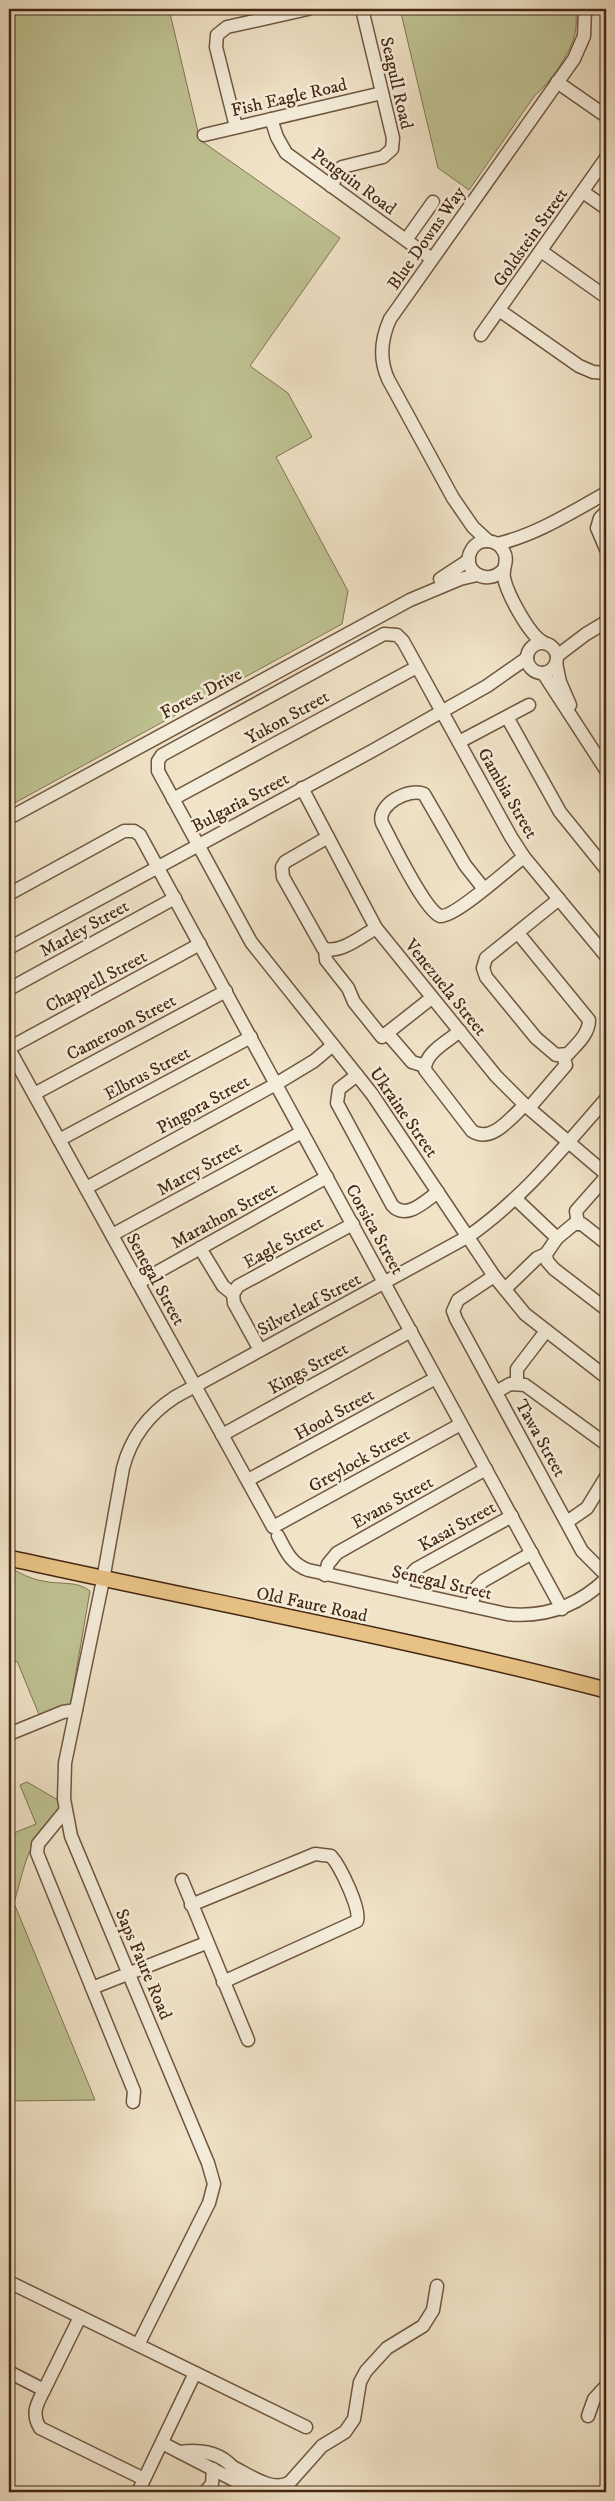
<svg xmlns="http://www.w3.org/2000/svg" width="615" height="2501" font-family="'IM FELL DW Pica',serif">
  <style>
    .green { fill: #bfc292; stroke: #827452 }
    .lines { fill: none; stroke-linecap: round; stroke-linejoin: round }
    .minor-casing { stroke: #70563f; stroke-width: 15 }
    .major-casing { stroke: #452712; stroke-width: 18 }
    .minor { stroke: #f5eddb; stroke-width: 12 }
    .major { stroke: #e8c284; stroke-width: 15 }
    .labels { text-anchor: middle; stroke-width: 5; stroke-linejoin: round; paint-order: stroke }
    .street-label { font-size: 18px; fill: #452712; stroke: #f5eddb }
  </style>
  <rect width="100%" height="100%" fill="#f0e3c7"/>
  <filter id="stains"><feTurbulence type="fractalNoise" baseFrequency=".004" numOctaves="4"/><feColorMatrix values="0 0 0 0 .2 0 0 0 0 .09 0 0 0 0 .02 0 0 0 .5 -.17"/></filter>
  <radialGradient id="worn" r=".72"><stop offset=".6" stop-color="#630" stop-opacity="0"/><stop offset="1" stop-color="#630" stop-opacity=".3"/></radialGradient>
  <g class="green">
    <polygon points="9,9 169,9 200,140 340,238 250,366 288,393 312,437 276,457 348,591 342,624 9,806"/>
    <path d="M400,9h176c0,7 1,16 -1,24 -2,16 -26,52 -40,62l-66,95 -31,-22z"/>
    <path d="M9,1567c11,6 21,12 34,14 16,4 33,-1 47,10l-20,116 -30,10 -23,-56 -8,3z"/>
    <path d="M27,1782l31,18c5,17 -16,29 -24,43 -10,17 -14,41 -20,60l81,197 -86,1v-266l27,-11 -16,-39z"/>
  </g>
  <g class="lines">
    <defs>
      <g id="minor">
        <polyline points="557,82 606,116"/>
        <polyline points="271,119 277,137 286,153 432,259"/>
        <polyline points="236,127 216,47 217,35 227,27 308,9"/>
        <polyline points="204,135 382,93"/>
        <polyline points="331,186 342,167 383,157 392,149 393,138 362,9"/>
        <polyline points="583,192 606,208"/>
        <polyline points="406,240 433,202"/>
        <polyline points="541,251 606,297"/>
        <polyline points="499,310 579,366 593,372 606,373"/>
        <polyline points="481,335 606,158"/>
        <polyline points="606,512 600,518 597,528 606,549"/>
        <path d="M488,541l-15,-14 -20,-29 -65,-119c-9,-20 -7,-40 2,-60l184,-260 10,-23 1,-27"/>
        <path d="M497,544c39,-9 75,-32 109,-51"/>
        <path d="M503,570c-17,18 -44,-1 -31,-21 8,-12 26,-10 32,3 5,9 -2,16 0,26 3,15 25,57 39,64"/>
        <polyline points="440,579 469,560"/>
        <circle cx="542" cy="658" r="15"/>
        <polyline points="557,656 586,634 606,622"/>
        <polyline points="556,663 560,682 570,705"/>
        <polyline points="543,673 606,770"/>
        <polyline points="507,717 560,812 606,869"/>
        <polyline points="459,742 529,705"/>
        <polyline points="302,788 376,928 496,1076 525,1105 606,1174"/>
        <polyline points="173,799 417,667"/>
        <polyline points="9,818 410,600 460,579 477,575"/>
        <path d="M328,837l-43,25 -3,5 1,10 40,71c16,7 39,-12 53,-20"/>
        <path d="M484,889l-19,-24 -41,-71c-15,-7 -48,11 -42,29 10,19 42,86 58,93 14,2 66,-45 80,-56l4,-3"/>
        <polyline points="9,894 124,831 134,831 140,835 562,1609"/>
        <path d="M518,933l71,87c0,14 -12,24 -21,34l-12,1 -20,-17 -50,-61 -3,-9 3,-10 73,-59"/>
        <polyline points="9,948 372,751 487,686 527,658"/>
        <polyline points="325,949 326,960 348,988 354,1002 382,1037 429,1000"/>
        <polyline points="606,956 524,857 511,837 403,641 397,635 384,634 162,755 158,761 158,771 251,942 372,1094 494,1276 525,1314 606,1377"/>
        <polyline points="9,989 175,898"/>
        <path d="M460,1031c-12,10 -36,22 -35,39l47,61c20,13 39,-14 53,-26"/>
        <polyline points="387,1033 412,1062 425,1066"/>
        <polyline points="9,1048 200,944"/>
        <polyline points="9,1049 273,1527 461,1424"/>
        <path d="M357,1075l-18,14 -2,14 55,102c14,16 33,-4 46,-13"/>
        <polyline points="34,1094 226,991"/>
        <polyline points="529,1108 566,1065 563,1056"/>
        <polyline points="59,1140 251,1037"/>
        <polyline points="86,1188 276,1084 314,1061 333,1045"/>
        <polyline points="516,1199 557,1238"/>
        <polyline points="578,1224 576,1211 606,1177"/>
        <polyline points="112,1235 302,1132"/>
        <polyline points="606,1243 582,1224 574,1224 557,1238 546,1254 547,1261 554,1269 606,1309"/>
        <polyline points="200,1248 223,1286 233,1294"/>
        <polyline points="494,1276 458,1300 453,1311 456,1319 582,1551 606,1575"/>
        <polyline points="138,1283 327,1177"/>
        <polyline points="505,1289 537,1258 546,1254"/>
        <polyline points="233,1294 238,1286 353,1224"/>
        <polyline points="233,1294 234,1303 260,1350"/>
        <polyline points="517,1383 517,1369 546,1331"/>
        <polyline points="496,1392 510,1384 525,1385 606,1444"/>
        <polyline points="222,1435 411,1331"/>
        <polyline points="248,1480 436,1378"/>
        <polyline points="567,1522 587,1508 606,1477"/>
        <path d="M278,1536c8,15 13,28 30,34l199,44c39,4 71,-8 99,-35"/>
        <polyline points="325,1575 328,1564 337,1553 486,1469"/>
        <polyline points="402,1590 405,1581 416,1569 512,1516"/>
        <polyline points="471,1606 477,1587 483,1581 532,1553"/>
        <polyline points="9,1734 63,1712 76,1710"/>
        <polyline points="65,1811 38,1844 37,1853 134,2091 133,2102"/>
        <polyline points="182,1880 248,2040"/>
        <path d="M191,1905l124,-51 16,2c9,10 30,53 26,65l-134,61"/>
        <polyline points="92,1988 206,1943"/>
        <polyline points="9,2282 306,2427"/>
        <path d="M138,2345l71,-142 5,-19 -6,-21 -137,-327 -7,-37 1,-36 38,-183 20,-112c8,-31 26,-54 52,-71l294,-161c54,-38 94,-88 137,-137"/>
        <path d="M9,2372l35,18c-7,14 -13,23 -4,38l104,51"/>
        <polyline points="44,2390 80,2317"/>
        <polyline points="588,2416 594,2399 606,2386"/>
        <polyline points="162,2443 257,2492"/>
        <path d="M180,2452c23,-3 44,1 57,21"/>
        <path d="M233,2467c16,8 40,26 57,15l32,-36 23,-14 9,-13 6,-37 6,-11 21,-23 36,-22 10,-16 4,-24"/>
        <polyline points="138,2492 195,2373"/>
        <polyline points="205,2492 212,2484 213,2469"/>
      </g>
      <path id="major" d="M9,1558c199,44 400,81 597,132"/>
    </defs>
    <use href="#minor" class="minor-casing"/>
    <use href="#major" class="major-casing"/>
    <use href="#minor" class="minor"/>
    <use href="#major" class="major"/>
  </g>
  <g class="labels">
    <g class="street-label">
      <text transform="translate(397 83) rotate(77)" y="6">Seagull Road</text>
      <text transform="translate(289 97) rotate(-13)" y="6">Fish Eagle Road</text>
      <text transform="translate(354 181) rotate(36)" y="6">Penguin Road</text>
      <text transform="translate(530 237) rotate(-55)" y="6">Goldstein Street</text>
      <text transform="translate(426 238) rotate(-55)" y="6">Blue Downs Way</text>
      <text transform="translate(201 693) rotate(-28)" y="6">Forest Drive</text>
      <text transform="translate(287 717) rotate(-29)" y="6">Yukon Street</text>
      <text transform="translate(508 793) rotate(60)" y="6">Gambia Street</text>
      <text transform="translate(240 802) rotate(-28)" y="6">Bulgaria Street</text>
      <text transform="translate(84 928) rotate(-29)" y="6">Marley Street</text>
      <text transform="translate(96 981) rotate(-28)" y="6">Chappell Street</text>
      <text transform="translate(446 987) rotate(51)" y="6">Venezuela Street</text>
      <text transform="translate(121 1027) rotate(-28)" y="6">Cameroon Street</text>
      <text transform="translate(147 1073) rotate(-28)" y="6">Elbrus Street</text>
      <text transform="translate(203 1104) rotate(-29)" y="6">Pingora Street</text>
      <text transform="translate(404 1112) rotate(55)" y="6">Ukraine Street</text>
      <text transform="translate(199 1168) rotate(-29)" y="6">Marcy Street</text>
      <text transform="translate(224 1215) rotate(-29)" y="6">Marathon Street</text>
      <text transform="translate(375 1229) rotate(61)" y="6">Corsica Street</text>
      <text transform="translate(283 1242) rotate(-29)" y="6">Eagle Street</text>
      <text transform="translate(156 1279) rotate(61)" y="6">Senegal Street</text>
      <text transform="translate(309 1304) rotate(-28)" y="6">Silverleaf Street</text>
      <text transform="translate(308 1368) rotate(-29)" y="6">Kings Street</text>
      <text transform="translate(334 1414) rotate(-29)" y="6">Hood Street</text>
      <text transform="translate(541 1438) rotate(61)" y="6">Tawa Street</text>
      <text transform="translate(359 1460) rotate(-29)" y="6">Greylock Street</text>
      <text transform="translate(392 1502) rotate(-29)" y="6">Evans Street</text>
      <text transform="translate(457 1526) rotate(-29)" y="6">Kasai Street</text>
      <text transform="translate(442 1582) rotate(13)" y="6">Senegal Street</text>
      <text transform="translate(312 1604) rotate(12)" y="6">Old Faure Road</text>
      <text transform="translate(144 1964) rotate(67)" y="6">Saps Faure Road</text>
    </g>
  </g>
  <rect width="615" height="2501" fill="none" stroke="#f0e3c7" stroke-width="30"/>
  <rect x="10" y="10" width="595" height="2481" fill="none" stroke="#452712" stroke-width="2.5"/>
  <rect x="15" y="15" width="585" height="2471" fill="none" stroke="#452712"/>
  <rect width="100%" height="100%" filter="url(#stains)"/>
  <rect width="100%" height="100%" fill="url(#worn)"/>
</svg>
